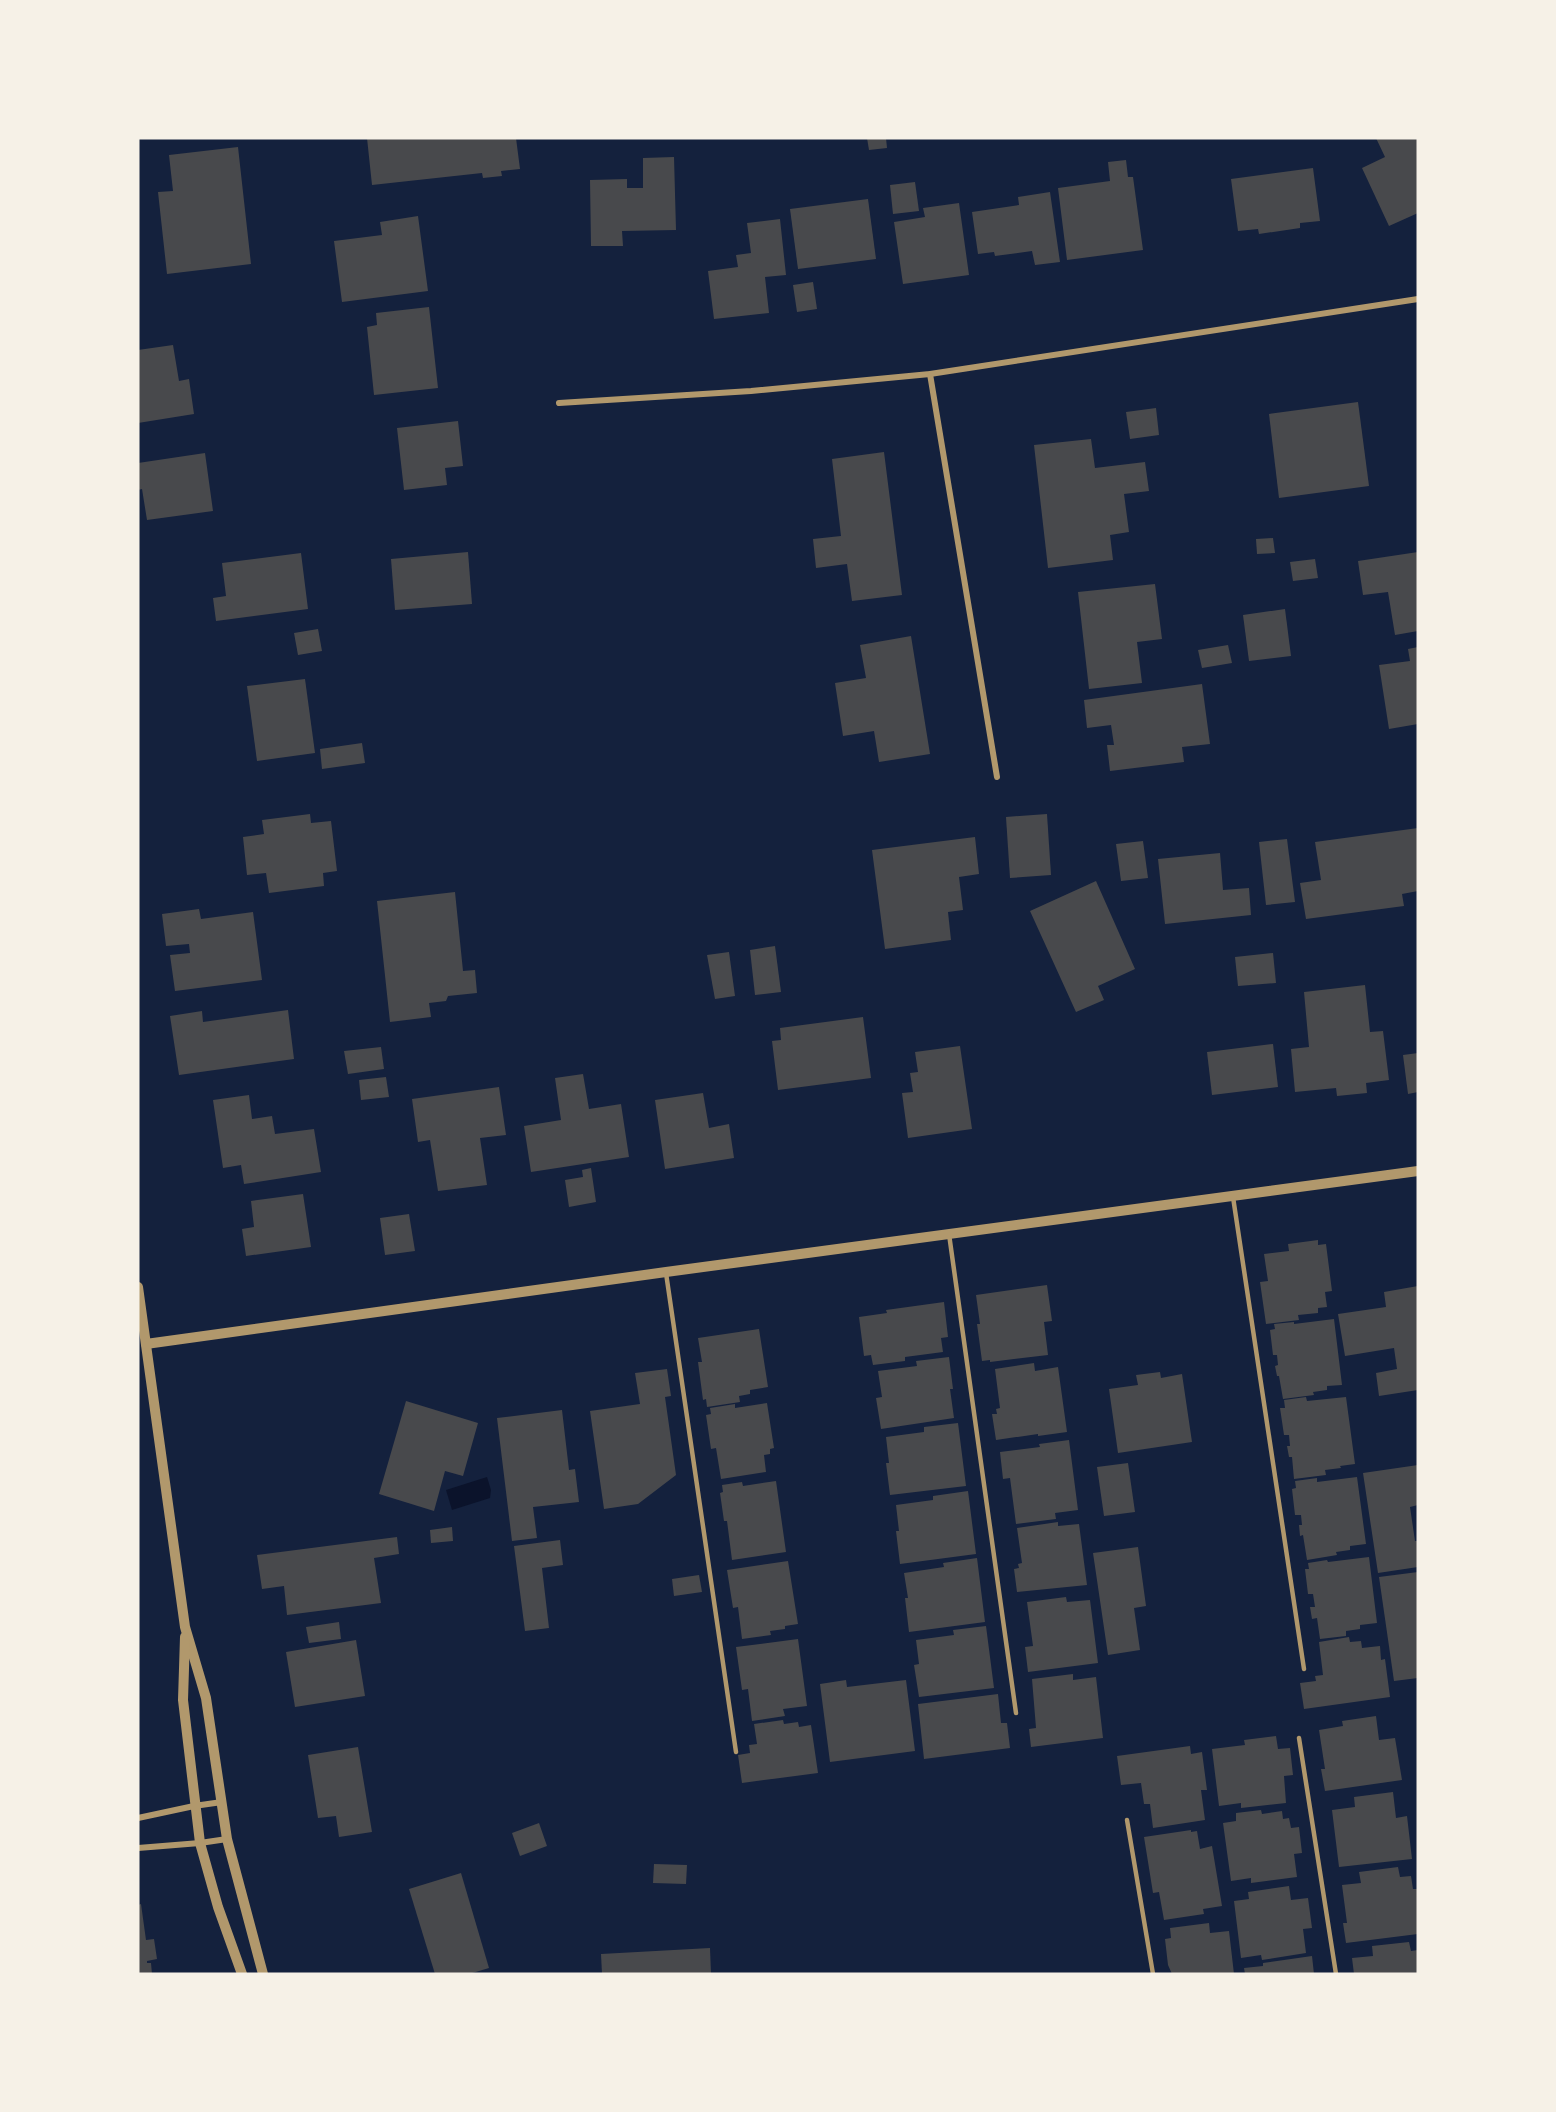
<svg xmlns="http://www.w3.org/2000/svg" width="1556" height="2112" font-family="'PT Sans Narrow',sans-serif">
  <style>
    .water { fill: #0b132b }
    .building { fill: #48494c }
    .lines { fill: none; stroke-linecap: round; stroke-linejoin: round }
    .service { stroke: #b1986c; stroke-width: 4.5 }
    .minor { stroke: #b1986c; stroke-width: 6 }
    .tertiary { stroke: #b1986c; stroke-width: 10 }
  </style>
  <rect width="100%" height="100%" fill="#14213d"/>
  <polygon class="water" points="487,1477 491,1490 490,1498 452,1510 446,1490"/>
  <g class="building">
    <polygon points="367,138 516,138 520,169 501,171 502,176 483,178 482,173 372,185"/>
    <polygon points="867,138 886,138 887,148 869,150"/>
    <polygon points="1376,138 1418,138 1418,213 1389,226 1362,168 1385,157"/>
    <polygon points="238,147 251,264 167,274 158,192 173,191 169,155"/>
    <polygon points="674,157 676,230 622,231 623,246 591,246 590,180 627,179 627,188 643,188 643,158"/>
    <polygon points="1126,160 1128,177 1133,177 1143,250 1067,260 1058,188 1110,181 1108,162"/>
    <polygon points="1313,168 1320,221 1300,223 1300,228 1259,234 1258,229 1238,231 1231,179"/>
    <polygon points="915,182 919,211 893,214 890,185"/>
    <polygon points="1050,192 1060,262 1035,265 1032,251 995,256 994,252 978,254 972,212 1019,205 1018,197"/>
    <polygon points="868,199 876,259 798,269 790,209"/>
    <polygon points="959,203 969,275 903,284 894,222 925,217 923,208"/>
    <polygon points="418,216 428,291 342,302 334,241 382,235 380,222"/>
    <polygon points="780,219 786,275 765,277 769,313 714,319 708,271 738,267 736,255 751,253 747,223"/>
    <polygon points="813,282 817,309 797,312 793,285"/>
    <polygon points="429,307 438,388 374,395 367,327 377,325 376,313"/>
    <polygon points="173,345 179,381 189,379 194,414 138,423 138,350"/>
    <polygon points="1358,402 1369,486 1279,498 1269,414"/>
    <polygon points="1156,408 1159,435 1130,439 1126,412"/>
    <polygon points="458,421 463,466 445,468 447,485 404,490 397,428"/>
    <polygon points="1091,439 1095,468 1145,462 1149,491 1124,494 1129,532 1110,535 1113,560 1048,568 1034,445"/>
    <polygon points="884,452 902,595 852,601 847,564 816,568 813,539 841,536 832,459"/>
    <polygon points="205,453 213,511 147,520 142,489 138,490 138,463"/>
    <polygon points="1273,538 1275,553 1257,554 1256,539"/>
    <polygon points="468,552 472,604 395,610 391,559"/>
    <polygon points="1418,552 1418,631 1395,635 1388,592 1363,595 1358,561"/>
    <polygon points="301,553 308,609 216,621 213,598 226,596 222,563"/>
    <polygon points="1315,559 1318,578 1293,581 1290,562"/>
    <polygon points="1155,584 1162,639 1137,642 1142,683 1089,689 1078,592"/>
    <polygon points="1285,609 1291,656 1249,661 1243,615"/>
    <polygon points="318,629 322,651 298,655 294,633"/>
    <polygon points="911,636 930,754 879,762 874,731 843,736 835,683 866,678 860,645"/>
    <polygon points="1228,645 1232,663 1202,668 1198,650"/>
    <polygon points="1418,647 1418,724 1389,729 1379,665 1410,661 1408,649"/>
    <polygon points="305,679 315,753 257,761 247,686"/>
    <polygon points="1202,684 1210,744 1182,747 1184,762 1110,771 1107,745 1114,745 1111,725 1087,728 1084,700"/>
    <polygon points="362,743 365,763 322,769 320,749"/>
    <polygon points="310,814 311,823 331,821 337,871 323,873 324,886 269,893 266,873 247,875 243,837 264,834 262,820"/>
    <polygon points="1047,814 1051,875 1010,878 1006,817"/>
    <polygon points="1418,828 1418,891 1402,894 1404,906 1306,919 1300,883 1321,880 1315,842"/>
    <polygon points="975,837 979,874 959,877 963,910 948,912 951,940 885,949 872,850"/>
    <polygon points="1287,839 1295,902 1266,905 1259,842"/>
    <polygon points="1143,841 1148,878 1121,881 1116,844"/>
    <polygon points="1220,853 1223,890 1249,888 1251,915 1165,924 1158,859"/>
    <polygon points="1096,881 1135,969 1098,986 1104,1000 1076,1012 1030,911"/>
    <polygon points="455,892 463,971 475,970 477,993 448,996 446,1001 429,1003 431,1017 390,1022 377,901"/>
    <polygon points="199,909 201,919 253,912 262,980 175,991 170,955 190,953 189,944 166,946 162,914"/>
    <polygon points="775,946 781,992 755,995 750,950"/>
    <polygon points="729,952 735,996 715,999 707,955"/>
    <polygon points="1273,953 1276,983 1238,986 1235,957"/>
    <polygon points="1365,985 1370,1032 1383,1031 1389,1080 1366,1083 1367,1093 1337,1096 1336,1088 1295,1092 1291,1049 1309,1047 1304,992"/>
    <polygon points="288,1010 294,1059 179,1075 170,1016 202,1011 203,1022"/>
    <polygon points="863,1017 871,1078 778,1090 772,1041 781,1040 780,1028"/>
    <polygon points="1273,1044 1278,1087 1212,1095 1207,1052"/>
    <polygon points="960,1046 972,1129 908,1138 902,1093 913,1092 910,1073 918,1072 915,1052"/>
    <polygon points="381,1047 384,1069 348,1074 344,1051"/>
    <polygon points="1418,1053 1418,1092 1408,1094 1403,1055"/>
    <polygon points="583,1074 589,1109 621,1104 629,1157 531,1172 524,1126 561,1120 555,1078"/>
    <polygon points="386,1077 389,1097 361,1100 359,1080"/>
    <polygon points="499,1087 506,1135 480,1138 487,1185 438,1191 430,1140 418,1142 412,1099"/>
    <polygon points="703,1093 709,1128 729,1124 734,1158 665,1169 655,1100"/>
    <polygon points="249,1095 252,1119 272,1116 275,1134 314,1129 321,1172 244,1184 241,1165 223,1168 213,1100"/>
    <polygon points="591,1168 596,1202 569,1207 565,1180 583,1177 582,1170"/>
    <polygon points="303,1194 311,1247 246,1256 242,1229 254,1227 251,1201"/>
    <polygon points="409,1214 415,1251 385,1255 380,1218"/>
    <polygon points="1318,1240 1318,1245 1326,1244 1332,1291 1325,1292 1327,1307 1318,1308 1318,1313 1298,1315 1299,1320 1266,1324 1260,1282 1268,1281 1264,1254 1289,1251 1288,1244"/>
    <polygon points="1047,1285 1052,1321 1044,1322 1048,1355 990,1362 990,1360 982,1361 977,1324 980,1324 976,1295"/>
    <polygon points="1418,1286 1418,1390 1379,1396 1376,1373 1397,1369 1394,1348 1345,1356 1338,1314 1386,1307 1384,1292"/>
    <polygon points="944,1302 948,1337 941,1338 943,1352 905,1357 905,1361 873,1365 871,1355 864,1356 859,1317 887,1313 886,1310"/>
    <polygon points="1334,1319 1342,1385 1327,1386 1327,1390 1313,1392 1314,1395 1283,1399 1279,1376 1277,1376 1275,1366 1278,1365 1277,1355 1273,1355 1270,1330 1275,1329 1274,1324 1294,1322 1294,1324"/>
    <polygon points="759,1329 768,1387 750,1390 750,1394 739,1396 740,1402 707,1407 706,1399 703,1400 698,1362 702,1362 698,1338"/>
    <polygon points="949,1357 953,1389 950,1389 954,1418 881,1429 876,1398 882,1397 878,1371 917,1366 916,1361"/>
    <polygon points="1034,1363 1035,1371 1058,1367 1067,1432 1038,1436 1038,1434 996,1440 992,1414 997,1414 996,1409 1000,1408 995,1369"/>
    <polygon points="667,1369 671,1396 665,1397 676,1475 638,1504 604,1509 590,1411 640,1404 635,1373"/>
    <polygon points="1160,1372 1161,1378 1182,1374 1192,1442 1118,1453 1109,1389 1138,1385 1136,1375"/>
    <polygon points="1306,1397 1307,1401 1346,1397 1355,1464 1340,1466 1341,1468 1325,1470 1326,1475 1294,1479 1292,1457 1289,1457 1287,1446 1290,1446 1289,1435 1284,1435 1280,1408 1285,1408 1284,1400"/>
    <polygon points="406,1401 478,1423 463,1476 445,1471 434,1511 379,1494"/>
    <polygon points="767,1403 774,1448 770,1449 770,1454 764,1455 766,1472 721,1479 716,1448 711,1449 706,1415 711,1414 710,1408 735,1404 735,1408"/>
    <polygon points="562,1410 569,1470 575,1469 579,1502 533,1507 537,1538 512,1541 497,1418"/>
    <polygon points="958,1423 966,1486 890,1495 886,1463 889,1463 886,1437 924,1432 924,1427"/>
    <polygon points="1069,1440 1078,1510 1055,1513 1056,1519 1016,1524 1010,1478 1003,1479 1000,1452 1040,1447 1039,1444"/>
    <polygon points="1128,1463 1135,1512 1104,1516 1097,1467"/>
    <polygon points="1418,1465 1418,1505 1410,1507 1415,1541 1418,1541 1418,1567 1378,1573 1363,1473"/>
    <polygon points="1357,1477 1366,1544 1350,1546 1350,1550 1336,1552 1337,1555 1307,1560 1303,1535 1300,1536 1299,1525 1302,1525 1301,1515 1295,1515 1292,1489 1296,1488 1295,1481 1317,1478 1317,1482"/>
    <polygon points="776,1481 786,1552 732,1560 727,1521 724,1521 720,1493 723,1492 722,1485 742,1482 743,1486"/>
    <polygon points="968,1491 976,1554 900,1564 896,1531 899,1531 896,1505 933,1500 933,1496"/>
    <polygon points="1058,1522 1058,1526 1079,1524 1087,1585 1017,1592 1014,1569 1019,1568 1018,1564 1022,1563 1017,1528"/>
    <polygon points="452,1527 453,1541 431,1543 430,1530"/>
    <polygon points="397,1537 399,1554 374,1558 381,1603 287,1615 284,1586 262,1589 257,1555"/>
    <polygon points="560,1540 563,1565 542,1568 549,1628 525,1631 514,1546"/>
    <polygon points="1138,1547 1146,1606 1134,1608 1140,1650 1108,1655 1093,1553"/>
    <polygon points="1369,1557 1377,1623 1360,1625 1360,1629 1346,1631 1346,1636 1320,1639 1317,1618 1312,1619 1310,1607 1315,1607 1313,1594 1308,1594 1305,1569 1309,1569 1308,1563 1327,1560 1328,1562"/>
    <polygon points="977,1558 985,1622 909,1632 905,1598 908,1598 904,1573 944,1567 943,1563"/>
    <polygon points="788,1561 798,1624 785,1626 785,1629 770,1631 771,1635 742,1639 738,1607 733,1608 727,1570"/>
    <polygon points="1418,1572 1418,1678 1394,1681 1379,1577"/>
    <polygon points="699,1575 702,1592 674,1596 672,1579"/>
    <polygon points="1066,1597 1067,1602 1090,1600 1098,1663 1028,1672 1025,1647 1033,1646 1027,1602"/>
    <polygon points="339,1622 341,1639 309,1643 306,1627"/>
    <polygon points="986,1626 994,1688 919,1697 914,1665 919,1664 916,1640 954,1635 953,1630"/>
    <polygon points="1349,1637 1350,1642 1361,1641 1362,1648 1380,1646 1381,1660 1385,1659 1390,1697 1304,1709 1300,1683 1316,1681 1315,1676 1323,1675 1319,1642"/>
    <polygon points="798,1639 807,1706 783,1709 785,1716 752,1721 748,1689 742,1690 736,1647"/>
    <polygon points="356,1640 365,1696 295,1707 286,1652"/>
    <polygon points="1073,1674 1073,1680 1096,1677 1103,1738 1031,1747 1029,1729 1036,1728 1032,1679"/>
    <polygon points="846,1680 847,1687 906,1680 915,1751 830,1762 820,1684"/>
    <polygon points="998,1694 1001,1723 1007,1723 1010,1748 924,1759 918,1704"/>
    <polygon points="1376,1716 1379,1740 1395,1738 1402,1780 1325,1791 1321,1769 1325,1769 1319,1730 1343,1726 1342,1721"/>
    <polygon points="783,1720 784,1724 798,1722 799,1727 811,1725 818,1773 742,1783 738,1755 750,1753 749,1745 757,1744 754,1724"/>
    <polygon points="1276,1736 1278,1749 1290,1748 1293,1775 1284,1776 1286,1803 1241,1808 1241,1803 1219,1806 1212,1749 1245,1745 1244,1740"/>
    <polygon points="1190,1746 1191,1754 1202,1752 1207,1790 1201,1790 1205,1820 1153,1828 1150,1804 1144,1804 1141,1783 1121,1785 1117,1756"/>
    <polygon points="358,1747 372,1832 339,1837 336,1816 318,1818 308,1755"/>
    <polygon points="1393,1792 1396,1818 1407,1816 1412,1859 1339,1867 1332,1810 1355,1807 1354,1797"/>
    <polygon points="1261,1810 1262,1814 1282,1811 1283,1819 1289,1818 1291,1828 1299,1827 1302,1853 1294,1854 1297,1877 1251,1883 1251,1878 1231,1881 1223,1823 1236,1821 1236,1813"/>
    <polygon points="539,1823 547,1846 520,1856 512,1833"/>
    <polygon points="1191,1830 1191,1832 1197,1831 1200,1849 1212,1846 1222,1906 1203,1909 1204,1914 1164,1920 1159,1892 1153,1893 1144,1837"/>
    <polygon points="654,1864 687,1865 686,1884 653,1883"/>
    <polygon points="1398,1867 1400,1877 1411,1876 1413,1889 1417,1889 1418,1934 1346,1943 1343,1923 1347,1923 1342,1885 1361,1883 1359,1872"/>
    <polygon points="461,1873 489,1968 469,1974 435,1974 409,1889"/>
    <polygon points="1289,1886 1291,1900 1308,1898 1312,1928 1303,1929 1306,1953 1262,1960 1261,1955 1241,1958 1234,1901 1249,1899 1248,1892"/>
    <polygon points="141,1904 146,1940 154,1939 157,1959 147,1961 147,1963 151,1963 152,1974 138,1974 138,1905"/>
    <polygon points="1209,1923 1210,1933 1229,1931 1234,1974 1172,1974 1168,1965 1165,1939 1171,1938 1170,1928"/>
    <polygon points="1409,1942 1411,1951 1418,1950 1418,1974 1354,1974 1352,1958 1373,1956 1372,1946"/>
    <polygon points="710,1948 711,1974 602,1974 601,1954"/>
    <polygon points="1312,1956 1314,1974 1245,1974 1244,1968 1263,1966 1263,1963"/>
  </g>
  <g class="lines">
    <g class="service">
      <polyline points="1233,1197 1304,1669"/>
      <polyline points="949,1234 1016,1713"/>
      <polyline points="666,1273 736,1752"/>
      <polyline points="1299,1738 1336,1974"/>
      <polyline points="1127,1820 1153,1974"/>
    </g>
    <g class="minor">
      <polyline points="930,374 997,777"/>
      <polyline points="559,403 751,391 930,374 1418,299"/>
      <polyline points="138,1818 194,1806 222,1802"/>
      <polyline points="138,1848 200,1843 227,1839"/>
    </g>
    <g class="tertiary">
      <polyline points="138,1287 185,1627 206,1698 227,1839 263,1974"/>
      <polyline points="146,1344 666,1272 1418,1171"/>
      <polyline points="185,1637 183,1700 200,1843 218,1907 242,1974"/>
    </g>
  </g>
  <rect width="1556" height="2112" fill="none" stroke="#f6f1e7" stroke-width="279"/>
</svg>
